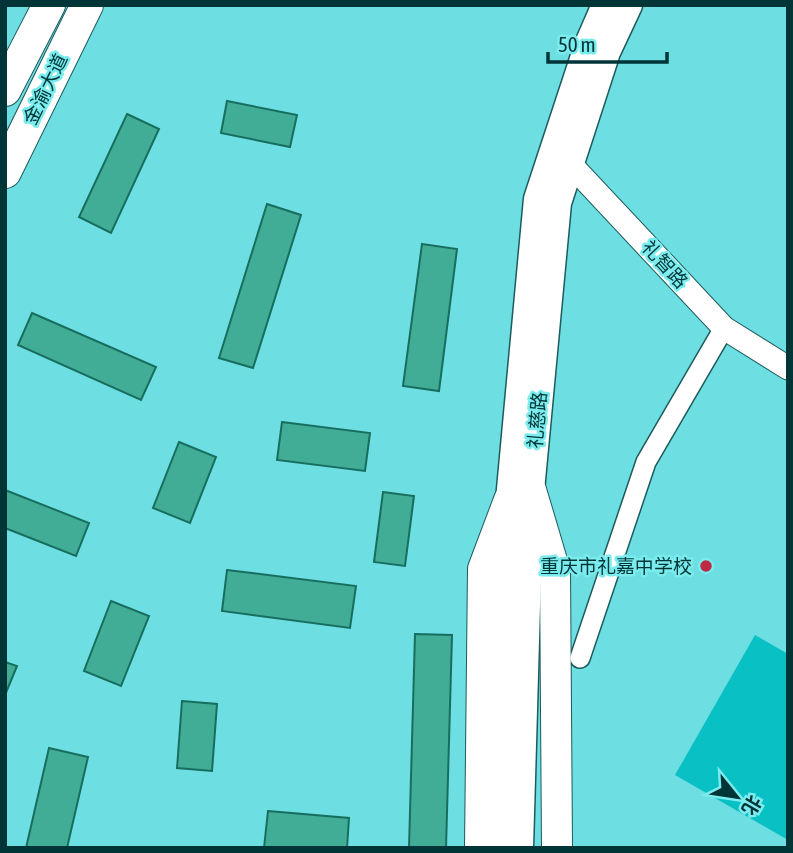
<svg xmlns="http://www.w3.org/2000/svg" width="793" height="853" font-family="'Asap Condensed','Noto Sans SC',sans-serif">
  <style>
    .green { fill: #09c1c5 }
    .building { fill: #41ad97; stroke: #176e5f; stroke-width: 2 }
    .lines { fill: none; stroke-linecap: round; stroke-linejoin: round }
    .minor-casing { stroke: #1d5b5d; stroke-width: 22 }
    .tertiary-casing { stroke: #1d5b5d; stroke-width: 25 }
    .secondary-casing { stroke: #1d5b5d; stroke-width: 29 }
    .primary-casing { stroke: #1d5b5d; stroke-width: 32 }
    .trunk-casing { stroke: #1d5b5d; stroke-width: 34 }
    .minor { stroke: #fff; stroke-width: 19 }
    .tertiary { stroke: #fff; stroke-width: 23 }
    .secondary { stroke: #fff; stroke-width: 26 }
    .primary { stroke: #fff; stroke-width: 30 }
    .trunk { stroke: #fff; stroke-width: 32 }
    .poi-dot { fill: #bc2b42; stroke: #7becee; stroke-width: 2.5 }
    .labels { text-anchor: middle; stroke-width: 5; stroke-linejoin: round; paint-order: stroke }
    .street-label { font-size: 19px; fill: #003537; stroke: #7becee }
    .poi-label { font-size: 19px; fill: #003537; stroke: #7becee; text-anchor: end }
  </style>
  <rect width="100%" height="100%" fill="#6ddee1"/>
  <polygon class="green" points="755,635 788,654 788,840 675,775"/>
  <g class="building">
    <polygon points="227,101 297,115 290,147 221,133"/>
    <polygon points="127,114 159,129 111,233 79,217"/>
    <polygon points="267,204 301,215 253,368 219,358"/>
    <polygon points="422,244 457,249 439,391 403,386"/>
    <polygon points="32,313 156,367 141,400 18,345"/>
    <polygon points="282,422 370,433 365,471 277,460"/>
    <polygon points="179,442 216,457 190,523 153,508"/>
    <polygon points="5,490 89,523 76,556 5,528"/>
    <polygon points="383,492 414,496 405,566 374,562"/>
    <polygon points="227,570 356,586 350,628 222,611"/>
    <polygon points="111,601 149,616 121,686 84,671"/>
    <polygon points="415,634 452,635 446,848 409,848"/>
    <polygon points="5,662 17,666 5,695"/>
    <polygon points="182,701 217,704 212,771 177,768"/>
    <polygon points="49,748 88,757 67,848 26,848"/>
    <polygon points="268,811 349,818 347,848 264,848"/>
  </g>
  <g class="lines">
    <defs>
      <polyline id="minor" points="580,658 646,462 724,328"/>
      <polyline id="tertiary" points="560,153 724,328 788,368"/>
      <g id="secondary">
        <polyline points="500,848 509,500 537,199 588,44 605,5"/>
        <polyline points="520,848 530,501 558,203 607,52 629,5"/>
      </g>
      <g id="primary">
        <polyline points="531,490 555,571 557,848"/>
        <polyline points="480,848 483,569 509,500"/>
      </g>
      <g id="trunk">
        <polyline points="5,90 49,5"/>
        <polyline points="5,172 87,5"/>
      </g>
    </defs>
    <use href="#minor" class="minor-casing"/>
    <use href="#tertiary" class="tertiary-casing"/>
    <use href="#secondary" class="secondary-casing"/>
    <use href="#primary" class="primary-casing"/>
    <use href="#trunk" class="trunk-casing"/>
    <use href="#minor" class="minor"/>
    <use href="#tertiary" class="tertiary"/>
    <use href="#secondary" class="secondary"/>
    <use href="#primary" class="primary"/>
    <use href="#trunk" class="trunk"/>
  </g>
  <circle class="poi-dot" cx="706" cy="566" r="7"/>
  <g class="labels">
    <g class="street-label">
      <text transform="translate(45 89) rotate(-64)" y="7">金渝大道</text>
      <text transform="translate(665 264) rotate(47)" y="7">礼智路</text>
      <text transform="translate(537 420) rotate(-85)" y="7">礼慈路</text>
    </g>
    <g class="poi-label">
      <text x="692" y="573">重庆市礼嘉中学校</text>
    </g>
  </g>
  <rect width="793" height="853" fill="none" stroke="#003537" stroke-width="14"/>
  <g transform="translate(737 797) rotate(120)" stroke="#7becee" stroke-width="5" paint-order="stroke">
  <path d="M0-5L12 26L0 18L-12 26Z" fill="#003537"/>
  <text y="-10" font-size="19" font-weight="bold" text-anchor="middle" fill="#003537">北</text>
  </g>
  <path d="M548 52v10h119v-10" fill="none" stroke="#003537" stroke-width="3.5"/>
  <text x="558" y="52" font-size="21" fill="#003537" stroke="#7becee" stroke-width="5" paint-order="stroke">50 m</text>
</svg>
